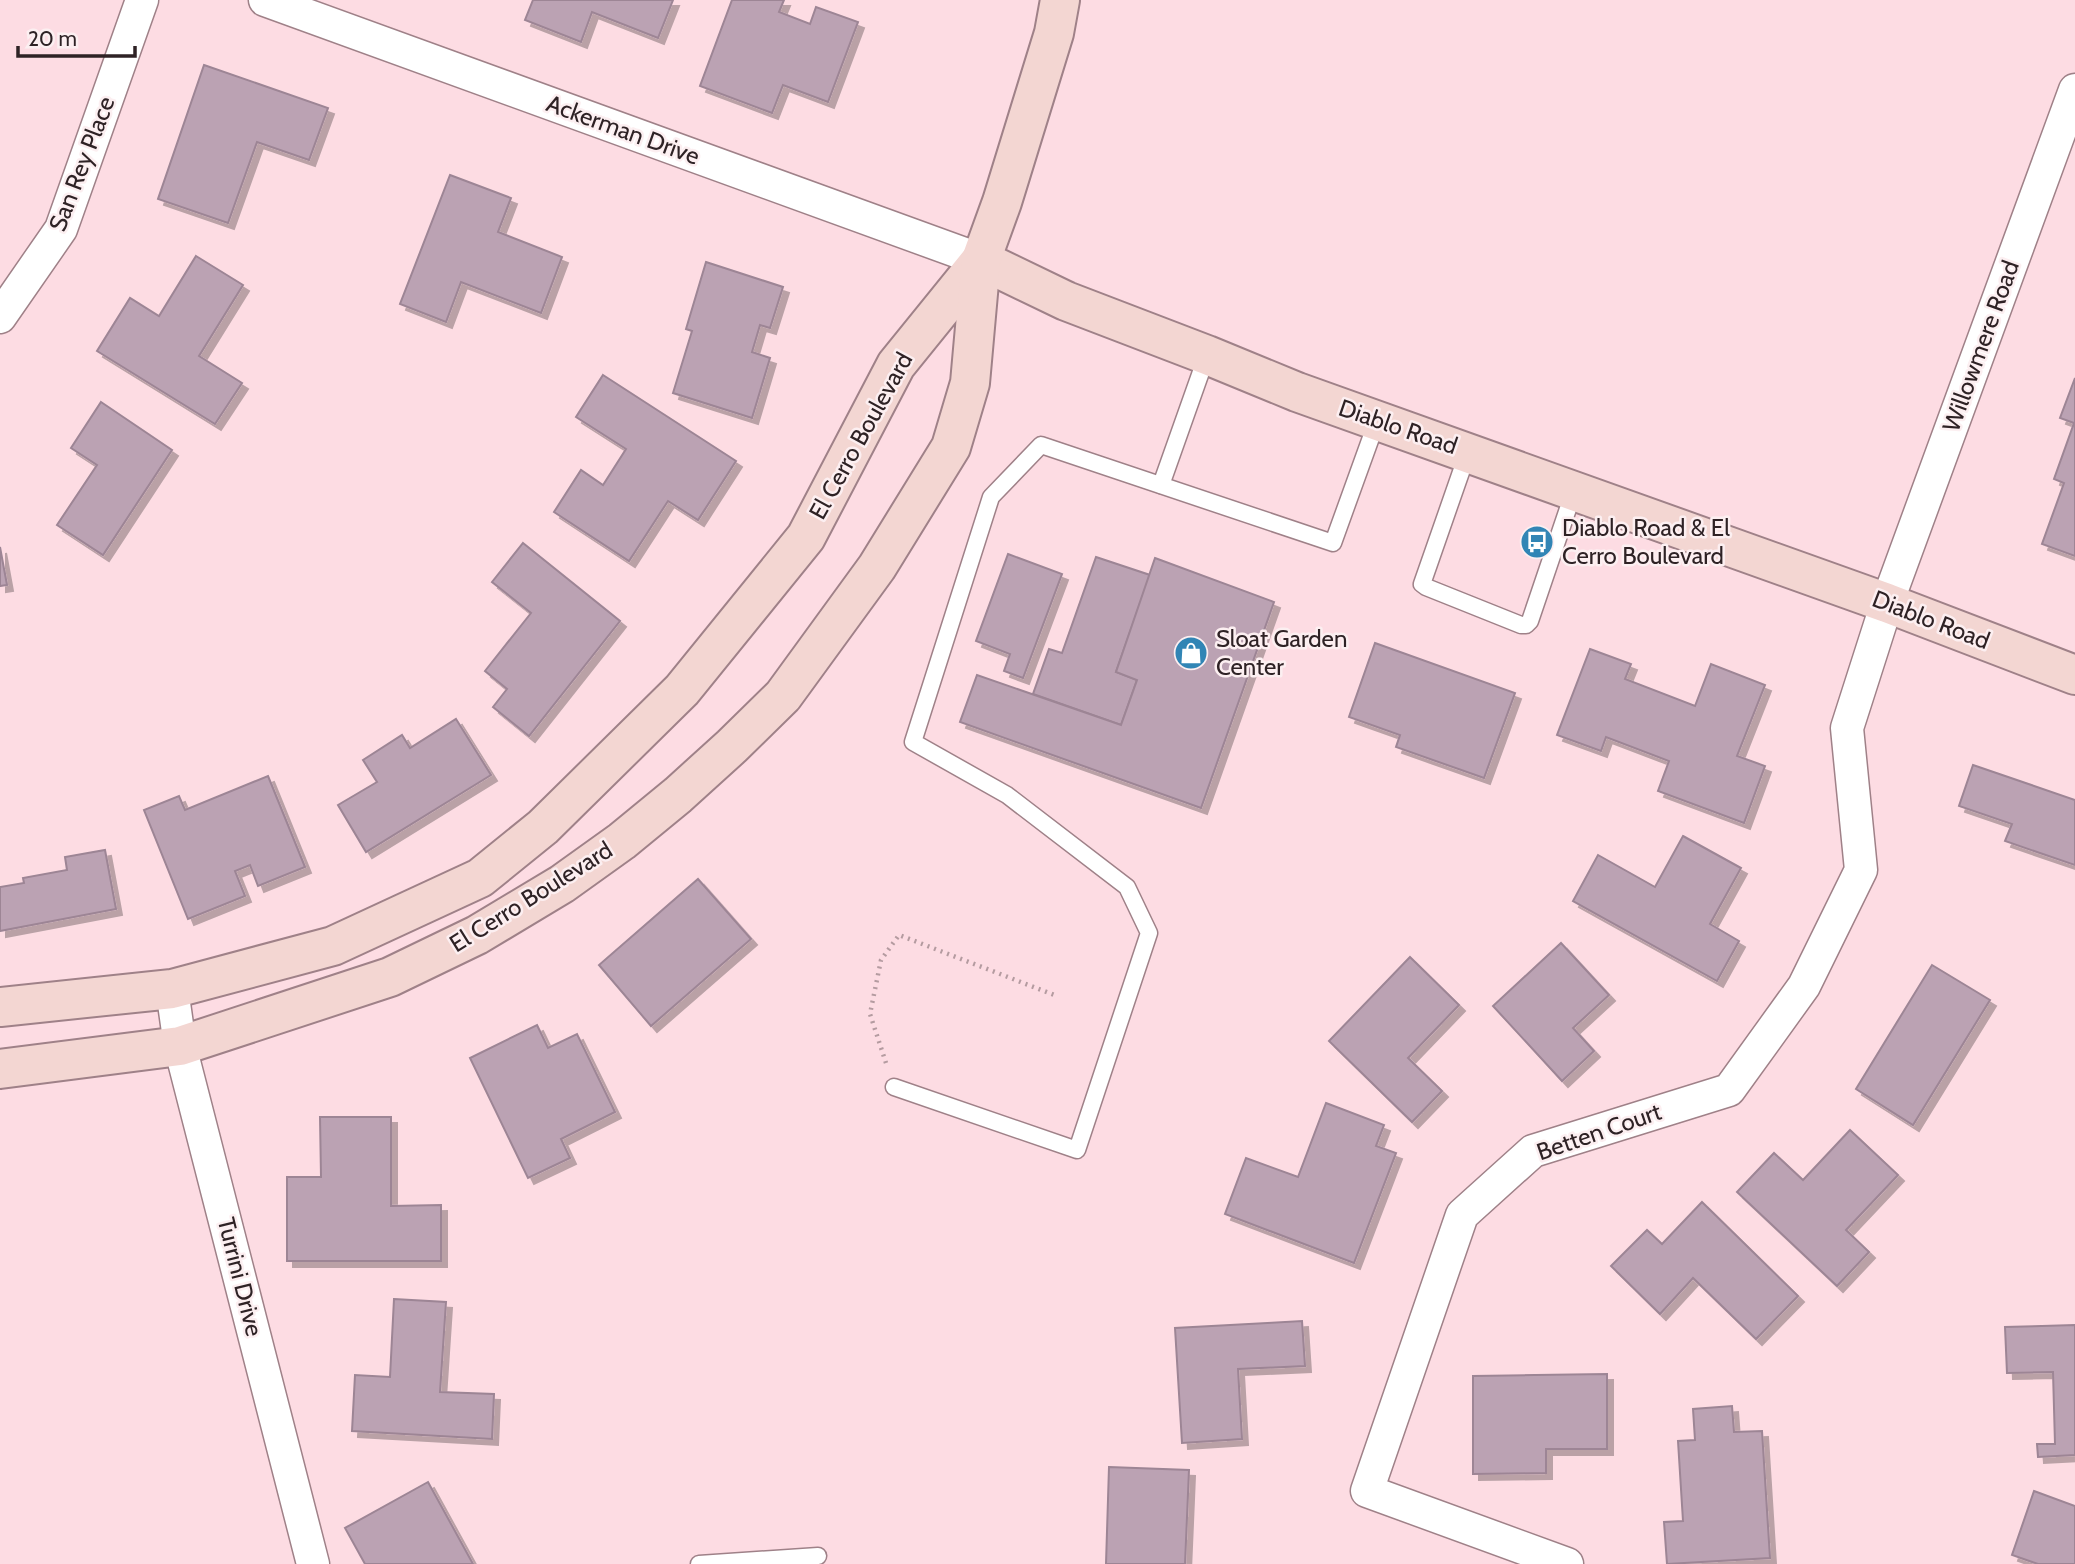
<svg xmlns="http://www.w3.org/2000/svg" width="2075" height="1564" font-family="Cabin,sans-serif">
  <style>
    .building { fill: #bba2b3; stroke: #9d8595; stroke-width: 2; filter: url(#shadow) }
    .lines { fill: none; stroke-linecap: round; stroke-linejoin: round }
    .lane-casing { stroke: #9f8188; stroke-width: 19 }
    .street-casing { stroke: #9f8188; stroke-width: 35 }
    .secondary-casing { stroke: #9f8188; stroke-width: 42 }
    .path { stroke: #b49ba0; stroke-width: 4.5; stroke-dasharray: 2 5; stroke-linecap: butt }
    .lane { stroke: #fff; stroke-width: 16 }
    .street { stroke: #fff; stroke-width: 32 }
    .secondary { stroke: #f3d6d2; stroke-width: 38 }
    .labels { text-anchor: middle; stroke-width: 5; stroke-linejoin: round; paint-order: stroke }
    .street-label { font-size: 24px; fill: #2e2225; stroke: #fceff1 }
    .poi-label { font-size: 24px; fill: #2e2225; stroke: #fceff1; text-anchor: start }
  </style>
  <defs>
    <filter id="shadow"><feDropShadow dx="6" dy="6" stdDeviation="0" flood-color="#0004"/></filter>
  </defs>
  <rect width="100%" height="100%" fill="#fddce3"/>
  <g class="building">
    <polygon points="533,0 673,0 658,38 592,12 581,42 525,20"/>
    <polygon points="732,0 784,0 779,12 810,24 816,7 858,22 828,102 783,85 772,113 700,86"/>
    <polygon points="204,65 328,108 309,160 257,142 228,223 158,199"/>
    <polygon points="450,175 511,198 498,232 562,257 541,313 461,282 446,322 400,304"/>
    <polygon points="196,256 243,285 199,356 242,383 215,424 97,351 130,298 159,316"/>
    <polygon points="706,262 783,287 770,328 760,325 752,352 770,358 752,418 673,393 692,331 686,329"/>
    <polygon points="603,375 736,461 698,520 668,501 629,561 554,512 581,470 603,485 626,449 576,417"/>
    <polygon points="2075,378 2075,556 2042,544 2064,483 2054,479 2074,423 2060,418"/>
    <polygon points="101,402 172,450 103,555 57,525 97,465 71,448"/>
    <polygon points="523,543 620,621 529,736 493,707 507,689 485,671 531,613 492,582"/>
    <polygon points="0,547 7,585 0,586"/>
    <polygon points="1008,554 1062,574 1023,678 1004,671 1010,654 976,641"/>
    <polygon points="1096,557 1150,575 1116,672 1137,680 1121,725 1033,694 1049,649 1062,653"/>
    <polygon points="1155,558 1274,602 1201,808 960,722 977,675 1121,725 1137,680 1116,672"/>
    <polygon points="1375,643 1515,693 1484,778 1396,747 1400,735 1349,717"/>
    <polygon points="1590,649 1631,664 1625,679 1695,706 1711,664 1765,685 1737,756 1765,766 1744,823 1658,791 1669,761 1606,737 1601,751 1557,735"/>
    <polygon points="456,719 491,775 366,852 338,805 377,782 363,760 402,735 410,748"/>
    <polygon points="1973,765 2075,800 2075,865 2005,841 2012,824 1959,806"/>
    <polygon points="268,776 305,867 258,886 250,865 235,871 245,896 188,919 144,810 179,796 185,810"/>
    <polygon points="1683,836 1741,868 1710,924 1739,941 1717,981 1573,901 1598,855 1655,887"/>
    <polygon points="105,850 116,909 0,931 0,887 24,883 23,878 67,870 65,857"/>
    <polygon points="698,879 751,939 651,1026 599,965"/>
    <polygon points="1561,943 1609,995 1573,1028 1594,1051 1562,1081 1493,1006"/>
    <polygon points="1410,957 1459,1005 1408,1058 1442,1091 1412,1122 1329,1041"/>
    <polygon points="1932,965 1990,1000 1913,1125 1856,1089"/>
    <polygon points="537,1025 548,1048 577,1034 615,1112 561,1139 570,1158 528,1178 470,1058"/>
    <polygon points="1326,1103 1384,1125 1376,1146 1396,1153 1354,1263 1225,1214 1246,1158 1298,1177"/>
    <polygon points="320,1117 391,1117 391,1206 441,1205 441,1261 287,1261 287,1177 321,1177"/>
    <polygon points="1850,1130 1898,1175 1846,1230 1869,1252 1837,1286 1737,1192 1774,1153 1803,1180"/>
    <polygon points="1702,1202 1798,1296 1756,1339 1693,1278 1660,1314 1611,1266 1647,1230 1662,1244"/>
    <polygon points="394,1299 446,1302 440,1392 494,1394 492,1439 352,1431 355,1375 390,1377"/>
    <polygon points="1302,1321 1305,1366 1238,1369 1242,1439 1182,1443 1175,1328"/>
    <polygon points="2075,1325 2075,1455 2038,1457 2037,1444 2055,1444 2053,1372 2007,1373 2005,1327"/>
    <polygon points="1607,1374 1607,1449 1546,1449 1546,1473 1473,1474 1473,1376"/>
    <polygon points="1732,1406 1734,1432 1762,1431 1770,1558 1667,1564 1664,1522 1683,1521 1678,1441 1695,1440 1693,1409"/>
    <polygon points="1109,1467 1189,1470 1185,1564 1106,1564"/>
    <polygon points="428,1482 473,1564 365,1564 345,1528"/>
    <polygon points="2034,1491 2075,1506 2075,1564 2038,1564 2012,1555"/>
  </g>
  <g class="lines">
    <defs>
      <g id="lane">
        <polyline points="1468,452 1422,584 1426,587 1521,625 1526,625 1530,621 1574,491"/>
        <polyline points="1161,485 1207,355"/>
        <polyline points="894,1087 1077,1150 1149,933 1127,887 1007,795 913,742 991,497 1041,445 1333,543 1377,421"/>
        <polyline points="699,1564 818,1556"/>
      </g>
      <g id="street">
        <polyline points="265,0 981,260"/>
        <polyline points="0,317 61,229 142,0"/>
        <polyline points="172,989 180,1046 313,1564"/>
        <polyline points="1567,1564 1367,1491 1462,1215 1533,1151 1729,1090 1804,986 1861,870 1847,728 1887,603 2075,90"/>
      </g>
      <g id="secondary">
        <polyline points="981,260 1066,301 1207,355 1297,392 1887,603 2075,675"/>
        <polyline points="0,1007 172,989 333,946 480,878 543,827 682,690 806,537 896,365 981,260"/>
        <polyline points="0,1069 180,1046 390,977 477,935 562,884 622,841 678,795 732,746 783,696 877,567 951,447 970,383 981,260 1002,202 1054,33 1060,0"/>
      </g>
    </defs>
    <use href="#lane" class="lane-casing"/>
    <use href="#street" class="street-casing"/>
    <use href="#secondary" class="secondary-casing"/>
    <polyline class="path" points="886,1063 870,1014 881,960 899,935 1057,996"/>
    <use href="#lane" class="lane"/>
    <use href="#street" class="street"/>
    <use href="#secondary" class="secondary"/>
  </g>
  <defs>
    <symbol id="bus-disc" viewBox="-11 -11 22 22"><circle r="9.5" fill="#3185b5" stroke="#fceff1"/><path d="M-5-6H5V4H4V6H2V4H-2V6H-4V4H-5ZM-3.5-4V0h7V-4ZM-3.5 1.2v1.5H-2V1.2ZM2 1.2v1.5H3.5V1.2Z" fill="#fff"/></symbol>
    <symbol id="shop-disc" viewBox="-11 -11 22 22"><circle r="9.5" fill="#3185b5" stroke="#fceff1"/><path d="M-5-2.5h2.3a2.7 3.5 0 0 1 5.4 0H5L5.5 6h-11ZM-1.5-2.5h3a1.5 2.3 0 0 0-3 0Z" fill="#fff"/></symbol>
  </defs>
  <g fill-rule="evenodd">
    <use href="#bus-disc" x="1518" y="523" width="38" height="38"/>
    <use href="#shop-disc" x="1172" y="634" width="38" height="38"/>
  </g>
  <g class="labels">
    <g class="street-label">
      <text transform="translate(623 130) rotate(20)" y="8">Ackerman Drive</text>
      <text transform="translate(82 164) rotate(-69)" y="8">San Rey Place</text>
      <text transform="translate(1981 346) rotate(-70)" y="8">Willowmere Road</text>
      <text transform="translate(1398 427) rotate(19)" y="8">Diablo Road</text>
      <text transform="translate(861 436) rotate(-61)" y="8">El Cerro Boulevard</text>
      <text transform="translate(1931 620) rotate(21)" y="8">Diablo Road</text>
      <text transform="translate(531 897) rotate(-32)" y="8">El Cerro Boulevard</text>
      <text transform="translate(1599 1132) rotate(-19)" y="8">Betten Court</text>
      <text transform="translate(240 1277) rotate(76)" y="8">Turrini Drive</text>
    </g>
    <g class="poi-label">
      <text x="1562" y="536">Diablo Road &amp; El<tspan x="1562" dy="28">Cerro Boulevard</tspan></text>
      <text x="1216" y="647">Sloat Garden<tspan x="1216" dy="28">Center</tspan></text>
    </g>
  </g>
  <path d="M18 46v10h117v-10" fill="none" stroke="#2e2225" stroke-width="3.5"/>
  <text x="28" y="46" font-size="21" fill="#2e2225" stroke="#fceff1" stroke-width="5" paint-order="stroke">20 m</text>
</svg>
